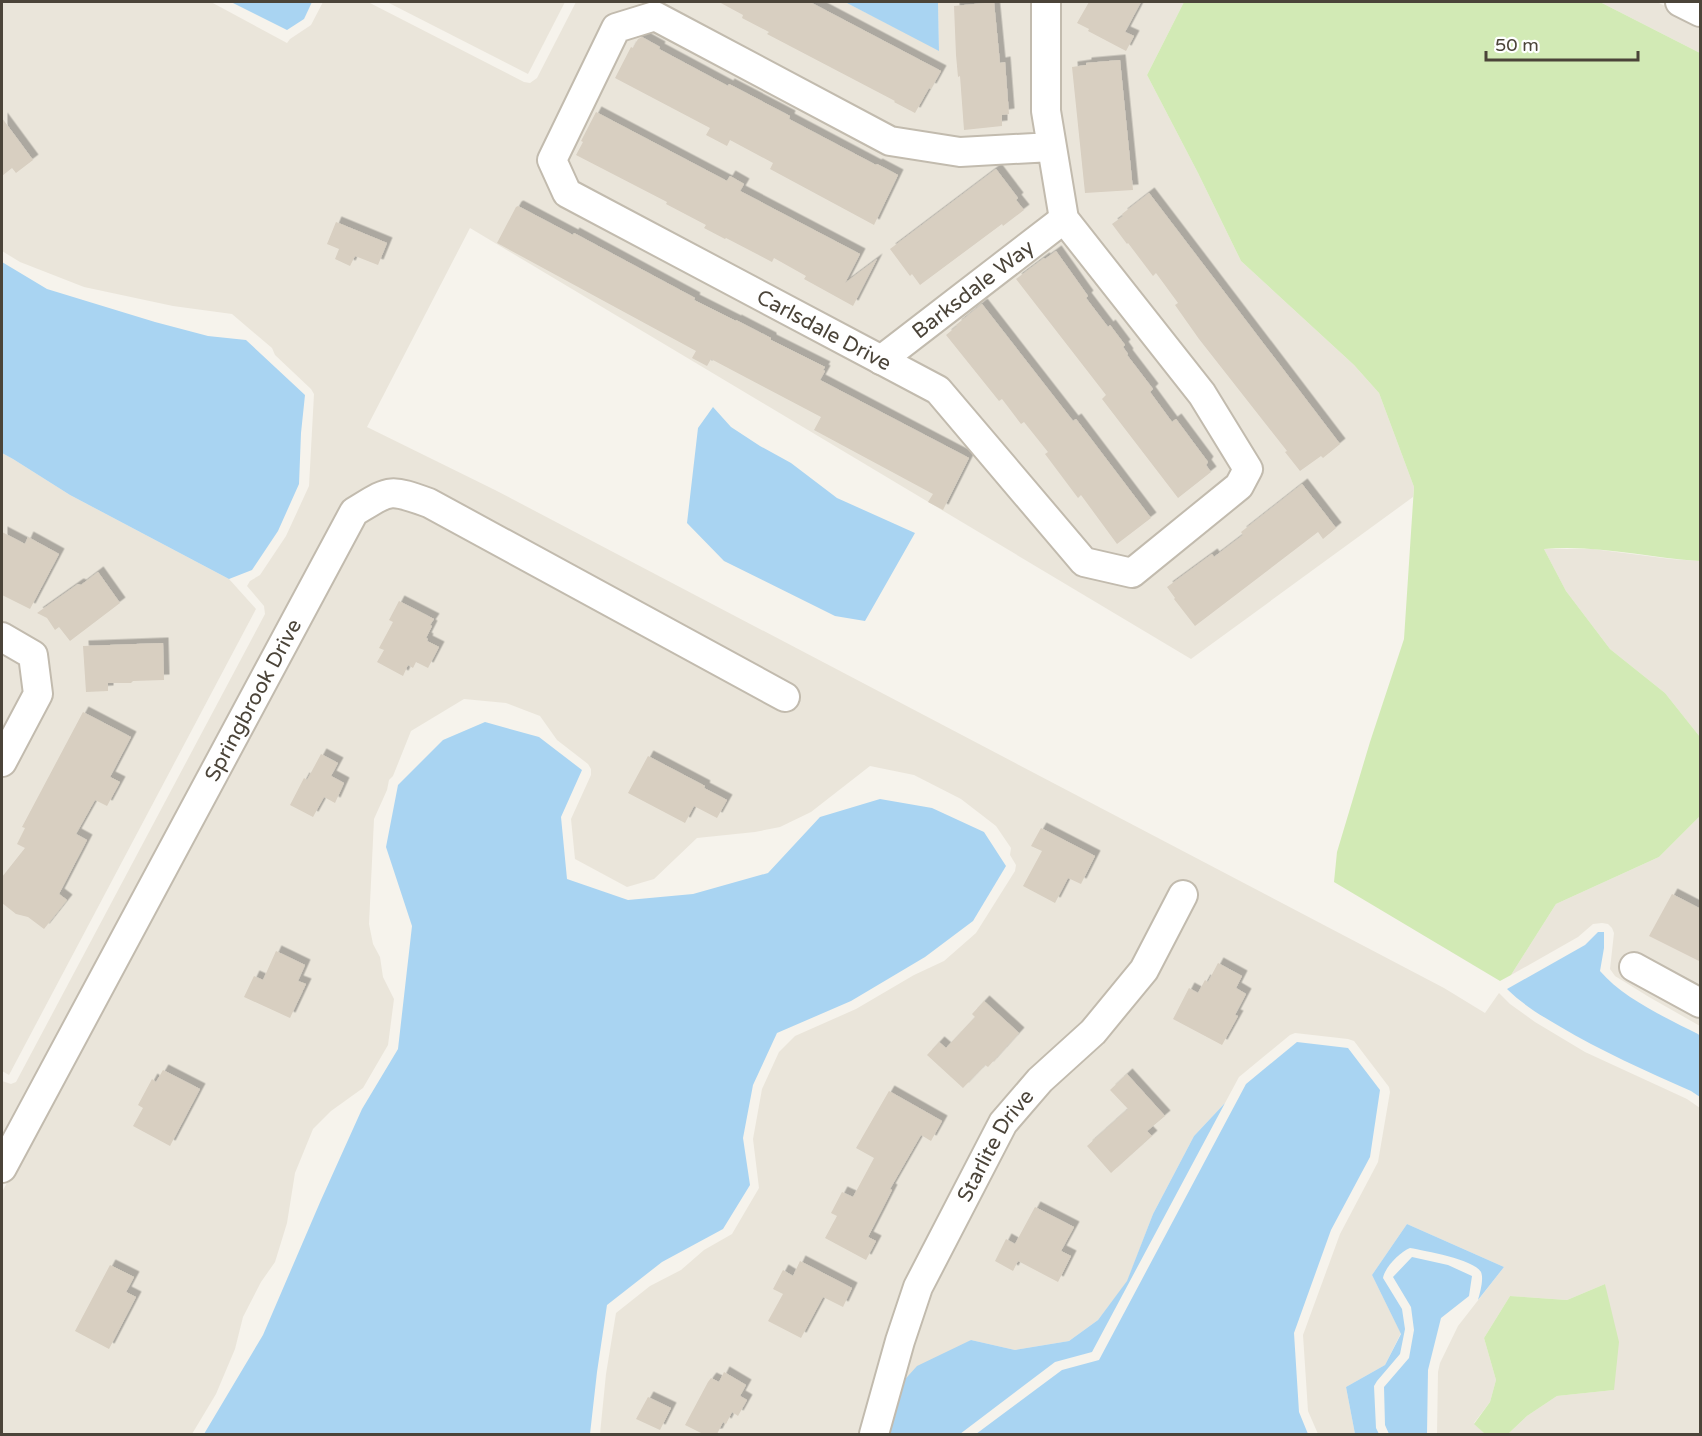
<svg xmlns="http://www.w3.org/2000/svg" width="1702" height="1436" font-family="'Varela Round',sans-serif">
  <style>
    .residential { fill: #eae5da }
    .green { fill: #d2eab5 }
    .water { fill: #a9d4f2 }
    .building { fill: #d8cfc1; filter: url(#shadow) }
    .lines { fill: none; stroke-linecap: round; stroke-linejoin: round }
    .minor-casing { stroke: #c2bbae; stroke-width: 32 }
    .minor { stroke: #fff; stroke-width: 28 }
    .labels { text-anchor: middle; stroke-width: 4.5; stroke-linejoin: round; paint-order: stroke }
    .street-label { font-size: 21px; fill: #4b4439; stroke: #fff }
  </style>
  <defs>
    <filter id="shadow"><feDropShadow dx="5.5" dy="-5.5" stdDeviation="0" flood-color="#0004"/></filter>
  </defs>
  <rect width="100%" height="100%" fill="#f6f3ec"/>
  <g class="residential">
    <polygon points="2,2 211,2 287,43 290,39 311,25 323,2 368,2 524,82 530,83 537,78 576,2 845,2 939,50 938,2 1184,2 1147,75 1198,173 1241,261 1354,365 1379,393 1414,487 1413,497 1191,659 470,228 367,427 495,490 1444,988 1485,1013 1499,993 1510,1004 1535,1022 1585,1052 1687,1099 1700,1108 1700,1434 1508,1434 1527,1416 1557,1396 1614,1390 1605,1284 1567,1300 1510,1296 1484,1338 1496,1380 1490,1402 1474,1423 1485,1434 1437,1434 1438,1372 1440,1363 1458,1326 1504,1267 1407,1224 1372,1275 1401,1333 1385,1365 1346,1387 1355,1434 1318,1434 1308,1411 1303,1335 1340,1234 1378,1162 1390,1092 1389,1087 1354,1041 1348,1039 1295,1033 1290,1035 1239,1077 1225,1103 1194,1136 1153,1214 1127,1282 1098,1320 1069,1341 1015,1350 971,1340 899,1386 929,1292 1013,1130 1154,977 1198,892 1177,881 1134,964 1084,1024 1032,1071 861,1434 600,1434 606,1374 616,1313 650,1286 681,1270 704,1250 732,1234 759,1188 753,1139 762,1089 779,1052 795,1036 856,1009 914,975 944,961 976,933 1015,871 1016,865 1010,855 1011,848 996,826 961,799 914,775 870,766 811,812 780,827 755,832 697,838 654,879 627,887 575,859 571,819 591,775 591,769 588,764 557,740 540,716 506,703 464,699 411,731 393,776 389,780 387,790 374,819 369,924 373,944 380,957 383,977 394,999 388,1045 363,1088 331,1111 313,1129 295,1173 287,1223 275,1262 261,1282 243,1317 235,1349 216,1394 192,1434 2,1434 2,1192 369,509 348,498 2,1143 2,1081 11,1084 16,1082 265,614 264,606 247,586 250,581 260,575 286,536 309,486 314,394 311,389 275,355 272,348 232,314 173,306 84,287 20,262 2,251"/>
    <polygon points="387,2 565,2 528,74"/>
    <polygon points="1600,2 1657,2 1700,24 1700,53"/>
    <polygon points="2,453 13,459 70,495 229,579 256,609 9,1075 2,1071"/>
    <polygon points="1544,549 1593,549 1671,559 1700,561 1700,737 1665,693 1610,649 1566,591"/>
    <polygon points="1700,816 1700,1026 1649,997 1615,976 1610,969 1614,933 1612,928 1608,924 1602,923 1593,924 1578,937 1511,975 1556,904 1659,857"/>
  </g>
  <g class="green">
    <path d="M1184,2h416l100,51v508c-51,-3 -104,-17 -156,-12l22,42 44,58 55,44 35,44v79l-41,41 -103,47 -45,71 -11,6 -166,-99 3,-30 33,-110 34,-103 10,-152 -35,-94 -25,-28 -113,-104 -43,-88 -51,-98z"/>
    <polygon points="1605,1284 1619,1342 1614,1390 1557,1396 1527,1416 1508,1434 1485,1434 1474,1424 1490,1402 1496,1380 1484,1338 1510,1296 1567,1300"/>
  </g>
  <g class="water">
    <polygon points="231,2 312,2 304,19 287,30"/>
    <polygon points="845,2 938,2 939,51"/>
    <polygon points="2,262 47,289 155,322 208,336 246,340 305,395 301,433 299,484 278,531 252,570 229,579 70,495 13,459 2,453"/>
    <polygon points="713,407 731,427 760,446 791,463 837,498 915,533 865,621 835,616 724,561 687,523 698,428"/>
    <polygon points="485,722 539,737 582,770 561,817 567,879 628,900 693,894 768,873 820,817 880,799 932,808 984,832 1006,866 973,921 925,957 851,1001 777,1033 753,1085 743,1138 750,1185 723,1229 662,1262 607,1305 597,1372 590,1434 204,1434 263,1335 321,1200 362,1109 398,1049 412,926 386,847 398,785 443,740"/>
    <path d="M1598,932h6v16l-4,23c23,27 66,47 98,63l2,2v61l-9,-6c-45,-20 -90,-40 -132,-65 -19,-11 -37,-22 -52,-37l78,-44z"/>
    <polygon points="1297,1042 1348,1048 1380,1090 1370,1157 1331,1230 1294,1333 1299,1412 1308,1434 976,1434 1062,1370 1099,1360 1246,1084"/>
    <polygon points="1225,1103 1092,1352 1055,1362 960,1434 886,1434 899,1386 917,1366 971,1340 1015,1350 1069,1341 1098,1320 1127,1281 1153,1214 1194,1136"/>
    <path d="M1407,1224l97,43 -26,33c2,-7 6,-21 3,-28 -8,-13 -56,-21 -71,-24 -10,4 -25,19 -27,30l19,31 3,20 -5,25 -23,27 -3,5 2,42 3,6h-24l-9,-47 39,-22 16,-31 -29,-59z"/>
    <polygon points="1412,1257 1448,1265 1472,1276 1469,1296 1441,1318 1428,1370 1427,1434 1389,1434 1385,1425 1384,1387 1409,1358 1414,1330 1411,1307 1393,1277"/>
  </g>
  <g class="building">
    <polygon points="719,2 810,2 941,71 931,89 929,88 915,113 894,102 895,101 767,34 769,32 742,18 743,15"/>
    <polygon points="994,2 1000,63 1005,62 1009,114 1002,115 1002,126 964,130 960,76 958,77 956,55 954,6"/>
    <polygon points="1089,2 1141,2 1125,32 1134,36 1126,51 1088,31 1089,29 1077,23"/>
    <polygon points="642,37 660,47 659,49 728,86 729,84 790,116 789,119 876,165 877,164 898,175 874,225 770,169 773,163 730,140 727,146 706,135 710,128 615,78 631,47 633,48 638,39"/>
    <polygon points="1120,60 1133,190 1085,193 1072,67 1086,65 1086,63"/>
    <polygon points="596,112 727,181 730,176 744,184 740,191 860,254 845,283 877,259 853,306 804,279 806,276 774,258 772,262 726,238 725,239 704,228 706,225 666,204 667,202 576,155 583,142 581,141"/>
    <polygon points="2,118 33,160 16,173 12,168 2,176"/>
    <polygon points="996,169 1018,198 1016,200 1024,210 1003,226 1002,224 920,285 912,274 910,276 890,249"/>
    <polygon points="1149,193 1340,444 1323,458 1321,456 1300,471 1285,452 1287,451 1199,339 1175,305 1178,303 1156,273 1153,276 1128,243 1127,244 1112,224 1123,216 1122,214"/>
    <polygon points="518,206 573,235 574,233 695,298 694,300 736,321 736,320 771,338 771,340 825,367 823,370 825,371 820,380 969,458 943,510 928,502 933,494 814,430 821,417 711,359 707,366 692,358 696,351 497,243 516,207"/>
    <polygon points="336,222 387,243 378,265 355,256 350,266 335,259 339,249 327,244"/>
    <polygon points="1056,251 1088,296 1086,298 1108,327 1110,325 1125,345 1123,347 1128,354 1127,355 1153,389 1150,392 1172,422 1176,419 1208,462 1206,465 1211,472 1178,498 1102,399 1106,395 1016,279 1044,258 1045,259"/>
    <polygon points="982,304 1073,421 1076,419 1151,518 1117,544 1081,495 1078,498 1045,454 1048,452 1024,422 1021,424 1002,399 999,401 946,335 957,326 956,325"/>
    <polygon points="1302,484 1336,528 1323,539 1318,532 1195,626 1174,599 1175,598 1167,587 1212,554 1214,557 1243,535 1241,532"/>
    <polygon points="2,532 25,544 28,537 59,554 30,609 2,595"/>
    <polygon points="98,572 120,603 70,641 59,627 55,630 47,618 37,613 78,584 81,585"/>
    <polygon points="399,601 434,619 430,625 432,626 426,638 428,639 427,641 439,647 428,668 416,662 413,668 408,665 403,676 377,662 384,650 379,648 393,622 389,620"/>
    <polygon points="163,643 164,680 133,681 131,683 108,683 108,691 86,692 83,646"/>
    <polygon points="83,712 131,737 110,777 120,782 107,806 95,800 76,834 87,840 59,894 67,900 44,929 28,917 16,914 2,903 2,877 25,848 17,844 25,828 22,827"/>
    <polygon points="321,754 338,763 331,776 344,783 335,803 324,797 313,817 290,805 304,778 307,780"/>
    <polygon points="648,756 705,786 704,788 727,800 717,818 694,806 685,823 628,793"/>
    <polygon points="1041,828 1095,856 1081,884 1068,878 1055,903 1023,886 1042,851 1031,846"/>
    <polygon points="1672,894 1701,909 1701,962 1649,936"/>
    <polygon points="276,951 305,965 298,981 306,984 290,1018 244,997 254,976 263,980"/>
    <polygon points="1218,963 1242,976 1236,988 1246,994 1235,1015 1238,1016 1222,1045 1173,1019 1189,988 1198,993 1205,980 1208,982"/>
    <polygon points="984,1001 1019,1033 988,1067 985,1065 963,1088 927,1055 939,1042 946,1048 975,1017 972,1014"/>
    <polygon points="163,1070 200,1089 170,1146 133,1126 143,1108 138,1105 152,1079 156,1082"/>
    <polygon points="1127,1074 1165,1116 1147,1131 1152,1136 1111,1173 1087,1146 1128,1109 1110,1090"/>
    <polygon points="889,1091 942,1121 931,1141 921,1135 890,1189 892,1190 868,1237 876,1241 866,1260 825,1238 837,1216 831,1213 842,1192 853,1197 874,1158 856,1148"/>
    <polygon points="1035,1207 1074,1227 1061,1251 1071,1256 1058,1282 1018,1261 1013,1271 995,1261 1006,1239 1015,1244"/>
    <polygon points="800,1261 852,1288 843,1307 823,1297 801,1338 768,1321 783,1294 773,1289 783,1270 793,1276"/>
    <polygon points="110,1265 134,1277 126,1292 136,1297 109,1349 75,1331"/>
    <polygon points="724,1372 746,1385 740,1396 747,1400 738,1416 732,1412 726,1424 723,1422 717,1434 703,1434 685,1425 708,1382 711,1378 719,1382"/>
    <polygon points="648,1397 671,1408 660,1430 636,1419"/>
  </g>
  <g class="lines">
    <defs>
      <g id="minor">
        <polyline points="1046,2 1046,111 1064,219 1202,394 1248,469 1239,486 1132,573 1084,562 938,390 567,193 552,160 616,28 655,16 890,141 960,152 1052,147"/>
        <polyline points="1680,2 1700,12"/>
        <path id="s1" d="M881,360l183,-141"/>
        <polyline points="2,637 33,655 38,694 2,762"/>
        <polyline points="1634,967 1700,1003"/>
        <path id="s2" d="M2,1168l352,-656c36,-22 34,-24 75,-9l356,194"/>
        <path id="s3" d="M874,1434l26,-93 18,-54 85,-164 37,-43 53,-48 51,-62 39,-75"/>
      </g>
    </defs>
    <use href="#minor" class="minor-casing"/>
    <use href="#minor" class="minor"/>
  </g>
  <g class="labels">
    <g class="street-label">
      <text dy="7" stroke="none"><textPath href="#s1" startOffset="116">Barksdale Way</textPath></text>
      <text transform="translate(824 330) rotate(28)" y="7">Carlsdale Drive</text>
      <text dy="7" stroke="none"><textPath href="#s2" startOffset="531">Springbrook Drive</textPath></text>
      <text dy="7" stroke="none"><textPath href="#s3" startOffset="315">Starlite Drive</textPath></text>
    </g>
  </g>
  <rect width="1702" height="1436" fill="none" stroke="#4b4439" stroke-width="6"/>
  <path d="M1486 51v9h152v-9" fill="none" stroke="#4b4439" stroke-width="3"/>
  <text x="1495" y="51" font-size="18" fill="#4b4439" stroke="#ffffff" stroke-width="4.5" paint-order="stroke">50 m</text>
</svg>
